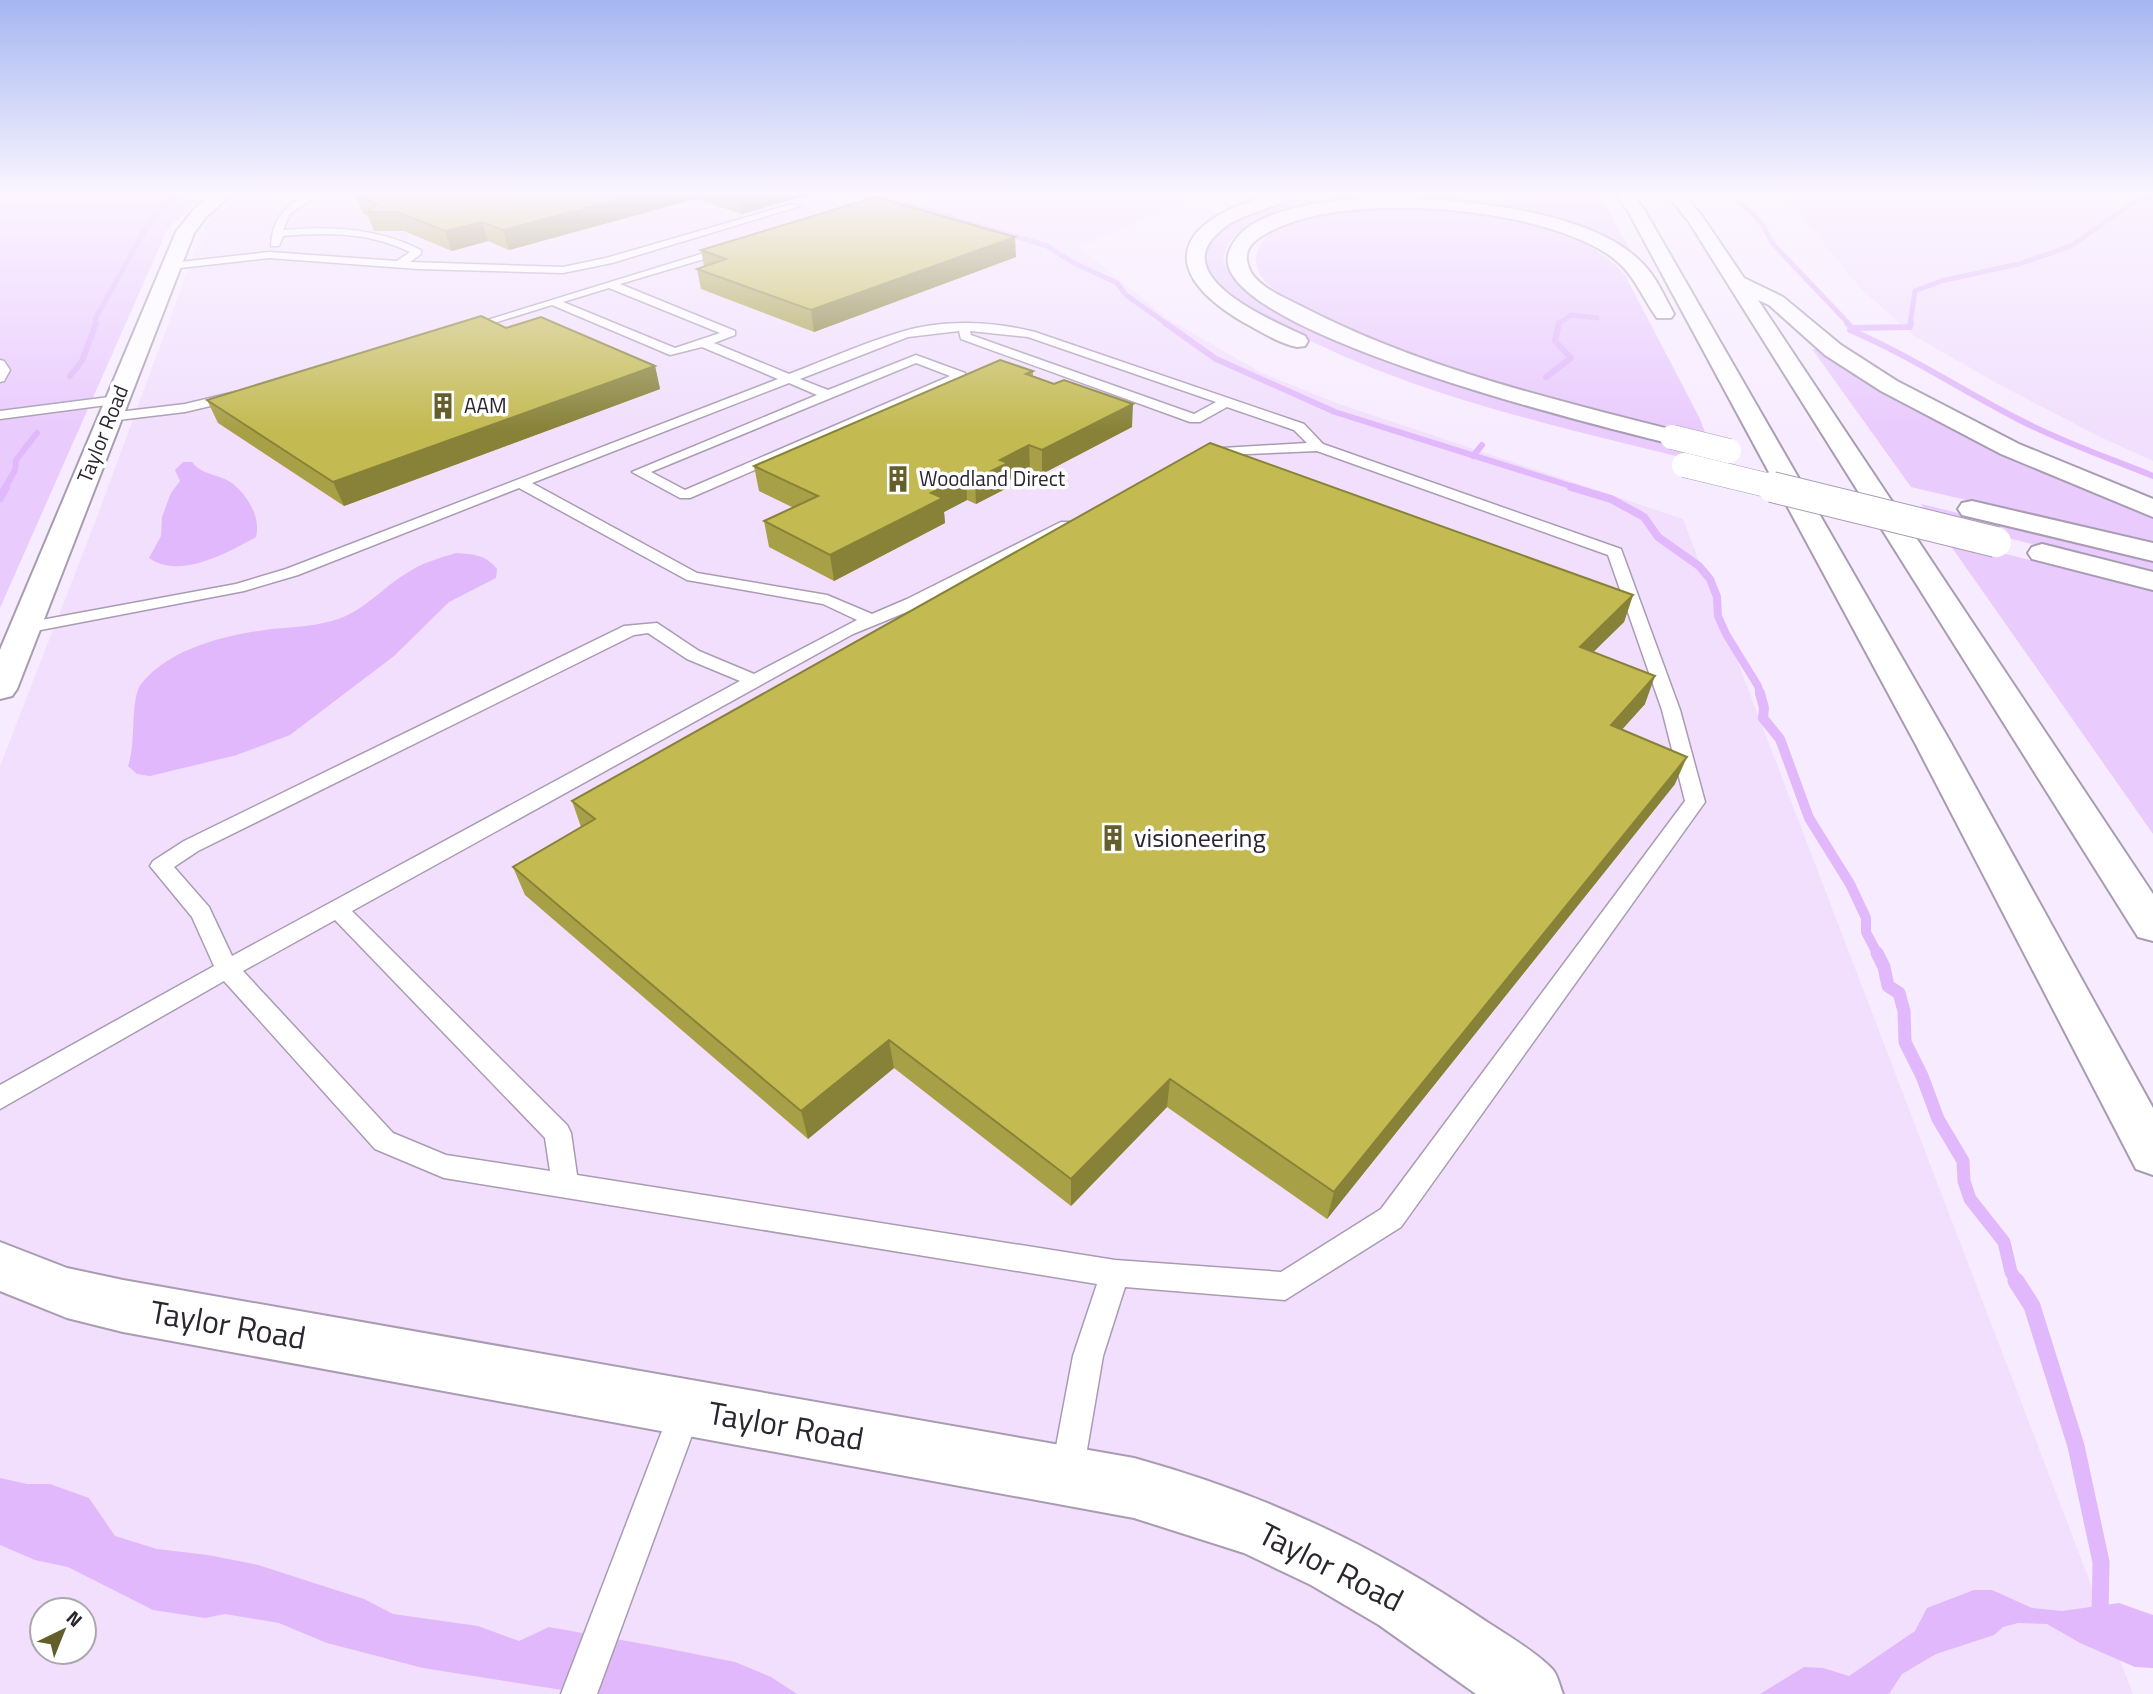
<svg xmlns="http://www.w3.org/2000/svg" width="2153" height="1694" font-family="'Titillium Web',sans-serif">
  <style>
    .built { fill: #f1dffd; fill-rule: evenodd }
    .green { fill: #e9cbfd }
    .water { fill: #e1b8fb }
    .lines { fill: none; stroke-linecap: round; stroke-linejoin: round }
    .stream-far5 { stroke: #e1b8fb; stroke-width: 5 }
    .stream-far4 { stroke: #e1b8fb; stroke-width: 6 }
    .stream-far3 { stroke: #e1b8fb; stroke-width: 8 }
    .stream-far2 { stroke: #e1b8fb; stroke-width: 10 }
    .stream-far1 { stroke: #e1b8fb; stroke-width: 13 }
    .stream { stroke: #e1b8fb; stroke-width: 17 }
    .service-casing { stroke: #a99cb2; stroke-width: 3 }
    .minor-casing { stroke: #a99cb2; stroke-width: 4 }
    .motorway-casing { stroke: #a99cb2; stroke-width: 4 }
    .service { fill: #fff; fill-rule: evenodd }
    .minor { fill: #fff; fill-rule: evenodd }
    .motorway { fill: #fff; fill-rule: evenodd }
    .motorway-bridge-far1-casing { stroke: #a99cb2; stroke-width: 25; stroke-linecap: butt }
    .motorway-bridge-casing { stroke: #a99cb2; stroke-width: 32; stroke-linecap: butt }
    .motorway-bridge-far1 { stroke: #fff; stroke-width: 24 }
    .motorway-bridge { stroke: #fff; stroke-width: 30 }
    .wall { fill: #a8a046 }
    .shaded-wall { fill: #888239 }
    .building { fill: #c3ba51; stroke: #888239; stroke-width: 2 }
    .labels { text-anchor: middle; stroke-width: 7; stroke-linejoin: round; paint-order: stroke }
    .far-poi-label { font-size: 21px; fill: #2a252e; stroke: #fff; text-anchor: start }
    .far-street-label { font-size: 21px; fill: #2a252e; stroke: #fff }
    .poi-label { font-size: 26px; fill: #2a252e; stroke: #fff; text-anchor: start }
    .near-street-label { font-size: 32px; fill: #2a252e; stroke: #fff }
  </style>
  <rect width="100%" height="100%" fill="#f7ecff"/>
  <g class="built">
    <path d="M181,193h1025l-127,54 89,72 94,54 77,31 344,115 450,1175h-2133v-928l97,-249 108,-293 14,-15 -26,-5 6,-6zM42,1610h42v42h-42z"/>
    <polygon points="1774,193 2153,193 2153,461 2100,437 2002,386 1914,336 1861,289 1812,229"/>
  </g>
  <g class="green">
    <polygon points="0,193 181,193 200,198 167,230 0,608"/>
    <path d="M1301,193h297l31,55h-8l-13,-7 -172,-39 -166,15 -35,19 -7,7 -5,16c10,34 55,52 85,67 130,64 270,94 410,129l6,13c-157,-40 -323,-72 -464,-154 -20,-11 -47,-25 -56,-48 -1,-4 -1,-11 -1,-16l22,-23z"/>
    <path d="M1400,209c72,3 174,8 225,66l75,144 7,19c-124,-30 -250,-58 -366,-113 -23,-11 -50,-22 -70,-38 -13,-10 -20,-27 -11,-42 20,-34 104,-35 140,-36z"/>
    <polygon points="1812,349 1821,350 1880,389 1943,425 2032,467 2153,516 2153,544 1911,487"/>
    <polygon points="1921,504 2153,560 2153,574 1931,519"/>
    <polygon points="1946,539 2153,591 2153,834"/>
  </g>
  <g class="water">
    <path d="M183,462h9c9,13 27,12 40,21 16,13 29,34 24,54 -27,15 -76,43 -107,21l12,-22 1,-19 9,-24 9,-12 -5,-11z"/>
    <path d="M456,553c18,1 30,2 41,16l-1,9 -47,24 -55,54 -104,79 -53,20 -87,21 -13,-2 -9,-8c9,-24 1,-68 14,-83 30,-36 85,-48 130,-54 24,-2 47,-3 69,-11 26,-10 42,-31 66,-45 15,-10 32,-15 49,-20z"/>
    <polygon points="0,1478 27,1484 50,1484 89,1498 115,1536 157,1549 208,1555 258,1565 364,1599 393,1614 478,1626 519,1641 549,1627 660,1647 735,1662 771,1677 797,1694 588,1694 423,1668 327,1643 279,1623 225,1614 205,1618 153,1610 68,1567 35,1560 0,1545"/>
    <polygon points="1974,1590 1992,1590 2032,1608 2062,1611 2119,1603 2153,1615 2153,1668 2135,1667 2080,1643 2047,1624 2018,1623 2003,1627 1994,1635 1936,1654 1902,1674 1889,1694 1760,1694 1804,1667 1823,1668 1849,1676 1915,1631 1927,1608"/>
  </g>
  <g class="lines">
    <g class="stream-far5">
      <polyline points="842,193 900,203 1045,245 1072,262 1117,283 1126,295 1167,324"/>
      <polyline points="1728,193 1751,212 1762,224 1773,244 1849,324"/>
      <polyline points="96,324 95,319 146,228 161,208 181,193"/>
      <polyline points="1558,324 1571,315 1597,318"/>
      <polyline points="1910,324 1915,291 1941,281 2019,264 2071,246 2131,204 2153,195"/>
    </g>
    <g class="stream-far4">
      <polyline points="1165,323 1216,359 1335,412 1577,488"/>
      <polyline points="1847,323 1852,328 1910,327 1911,323"/>
      <path d="M1850,330c59,25 113,61 170,90 42,22 89,38 133,56"/>
      <polyline points="70,376 82,361 96,323"/>
      <polyline points="1546,377 1571,358 1555,341 1559,323"/>
      <polyline points="1473,456 1482,445"/>
      <polyline points="5,488 15,470 16,460 37,433"/>
    </g>
    <g class="stream-far3">
      <polyline points="1571,487 1611,499 1644,517 1658,537 1699,566 1710,579 1717,597 1718,616 1726,634 1758,686 1760,695"/>
      <polyline points="0,498 6,487"/>
    </g>
    <polyline class="stream-far2" points="1760,693 1764,708 1763,718 1780,739 1809,818 1850,884 1866,918 1866,932 1878,955"/>
    <polyline class="stream-far1" points="1877,953 1884,967 1888,986 1899,993 1904,1011 1905,1042 1922,1076 1938,1119 1963,1161 1964,1181 1970,1199 2004,1242 2011,1272 2018,1283"/>
    <polyline class="stream" points="2016,1281 2032,1306 2076,1446 2101,1562 2100,1616"/>
    <defs>
      <g id="service">
        <path d="M310,193h11l-31,21 -7,16c49,-4 93,-2 138,20v4l-11,8 153,5 43,-9 186,-54 8,2 -188,57 -49,10 -145,-4 -149,-11 -98,11 -5,-3 5,-3 98,-11 128,9 13,-9c-41,-20 -83,-20 -127,-16l-4,10h-8c1,-27 14,-41 39,-53z"/>
        <path d="M727,246l5,3 -1,2 -111,33 115,47v4l-21,8 75,31c37,-14 74,-31 112,-42 41,-13 92,-11 134,0l269,92 19,20 298,105 59,161 25,92 -304,425 -116,73 -160,-13 -22,69 -20,117 -5,11 -11,5 -11,-5 -5,-11 22,-117 24,-72 -653,-106 -69,-29 -151,-168 -224,128v-24l214,-119 -22,-49 -42,-51 3,-5 31,-20 440,-215 33,-3 42,28 55,23 103,-54 -34,-16 -136,-24 -168,-92 -221,87 -54,16 -219,42 -9,-5 9,-5 211,-39 50,-15 492,-190 -76,-32 -32,8 -118,-50 -84,26 -10,-2zM609,288l111,45 -45,15 -112,-46zM959,331l2,8 229,83h10l27,-15 67,23 13,13 -101,6 -7,4 2,3 116,-5 291,104 54,155 23,91 -304,408 -100,63 -166,-12 -538,-85 -6,-42 -4,-8 -215,-214 501,-277 66,-27 152,-79 3,-3 -3,-3h-10l-154,77 -35,15 -45,-19 -130,-22 -165,-90 257,-100 28,12 -185,77 48,26h10l275,-119v-6l-49,-18 -88,35 -28,-11 108,-42zM970,331l58,6 188,65 -22,12 -223,-79zM916,363l34,13 -265,114 -34,-18zM648,633l39,26 53,22 -508,275 -23,-49 -35,-40 24,-16 436,-216zM335,920l210,218 5,33 -104,-16 -53,-22 -150,-162z"/>
        <polygon points="0,360 4,361 10,370 4,381 0,382"/>
        <polygon points="235,392 241,396 240,399 185,412 110,421 103,417 110,413 185,404"/>
        <polygon points="117,396 122,397 122,403 0,419 0,411"/>
        <polygon points="686,1392 697,1397 702,1408 597,1694 561,1694 675,1397"/>
      </g>
      <g id="minor">
        <polygon points="214,193 233,193 207,216 194,233 17,689 12,696 0,699 0,650 176,232 195,208"/>
        <path d="M0,1242l67,26 56,12 1011,178c129,36 239,86 350,162 19,12 55,34 69,50 5,6 7,17 10,24h-87l-97,-69 -68,-40 -67,-32 -110,-35 -1011,-186 -56,-14 -67,-27z"/>
      </g>
      <g id="motorway">
        <polygon points="1615,193 1632,193 1645,211 1951,743 2153,1108 2153,1175 2136,1169 1915,743 1628,211"/>
        <polygon points="1666,193 1683,193 1702,216 1744,278 1783,297 1841,345 1897,381 2019,444 2153,499 2153,517 2001,454 1881,391 1825,355 1769,305 1758,300 2153,894 2153,941 2138,937 1689,222"/>
        <path d="M1275,194l8,5 -2,4c-20,8 -47,14 -63,30 -50,45 55,88 87,103l3,5 -3,5 -8,1c-19,-4 -37,-16 -54,-25 -96,-57 -58,-106 32,-128z"/>
        <path d="M1375,198c73,0 209,9 264,62 16,14 25,36 35,54l-3,4h-14c-17,-24 -24,-48 -51,-65 -73,-47 -256,-62 -333,-23 -14,7 -31,16 -25,35 5,20 35,32 53,41 119,62 250,93 380,126l3,5 -3,5 -9,2c-74,-18 -429,-106 -444,-180 -2,-9 3,-18 8,-25 25,-33 100,-39 139,-41z"/>
        <polygon points="1972,501 2153,543 2153,561 1962,515 1958,509 1962,503"/>
        <polygon points="2042,544 2153,572 2153,590 2032,559 2028,553 2032,547"/>
      </g>
    </defs>
    <use href="#service" class="service-casing"/>
    <use href="#minor" class="minor-casing"/>
    <use href="#motorway" class="motorway-casing"/>
    <use href="#service" class="service"/>
    <use href="#minor" class="minor"/>
    <use href="#motorway" class="motorway"/>
    <defs>
      <g id="motorway-bridge-far1">
        <polyline points="1672,437 1729,451"/>
        <polyline points="1684,465 1779,488"/>
      </g>
      <polyline id="motorway-bridge" points="1772,487 1996,542"/>
    </defs>
    <use href="#motorway-bridge-far1" class="motorway-bridge-far1-casing"/>
    <use href="#motorway-bridge" class="motorway-bridge-casing"/>
    <use href="#motorway-bridge-far1" class="motorway-bridge-far1"/>
    <use href="#motorway-bridge" class="motorway-bridge"/>
  </g>
  <g class="wall">
    <polygon points="366,193 808,193 808,195 742,214 695,199 509,250 488,241 452,251 404,231 374,231 368,216 363,214 356,195"/>
    <polygon points="701,250 1016,257 814,332 701,289 697,269 704,266"/>
    <polygon points="506,328 655,366 660,389 344,506 218,423 207,400"/>
    <polygon points="1033,371 1033,377 1132,427 1042,474 1030,469 1009,480 1009,487 976,504 967,500 944,512 945,523 834,581 769,547 764,521 794,508 759,491 754,466"/>
    <polygon points="1633,595 1624,622 1593,652 1645,704 1622,729 1675,784 1327,1219 1167,1107 1071,1206 894,1068 808,1139 525,895 513,867 581,827 572,801"/>
  </g>
  <g class="shaded-wall">
    <polygon points="643,193 694,193 695,199 509,250 503,230"/>
    <polygon points="747,193 808,193 808,195 742,214 739,195"/>
    <polygon points="482,222 488,241 452,251 445,231"/>
    <polygon points="1015,237 1016,257 814,332 811,310"/>
    <polygon points="655,366 660,389 344,506 333,482"/>
    <polygon points="1133,404 1132,427 1042,474 1042,450"/>
    <polygon points="1029,445 1030,469 1009,480 1009,487 976,504 975,479 1000,460"/>
    <polygon points="966,476 967,500 944,512 945,523 834,581 830,555 931,493"/>
    <polygon points="1633,595 1624,622 1571,674 1580,647"/>
    <polygon points="1655,676 1645,704 1601,753 1611,725"/>
    <polygon points="1687,757 1675,784 1327,1219 1334,1192"/>
    <polygon points="889,1040 894,1068 808,1139 801,1111"/>
    <polygon points="1170,1079 1167,1107 1071,1206 1071,1179"/>
  </g>
  <g class="building">
    <polygon points="366,193 643,193 503,230 482,222 445,231 397,212 367,212 377,204 356,195"/>
    <polygon points="732,193 747,193 739,195"/>
    <polygon points="876,197 1015,237 811,310 697,269 726,259 701,250"/>
    <polygon points="481,316 506,328 541,317 655,366 333,482 207,400"/>
    <polygon points="1000,360 1033,371 1026,374 1054,384 1064,380 1133,404 1042,450 1029,445 1000,460 1008,463 975,479 966,476 931,493 943,498 830,555 764,521 818,496 754,466"/>
    <polygon points="1210,443 1633,595 1580,647 1655,676 1611,725 1687,757 1334,1192 1170,1079 1071,1179 889,1040 801,1111 513,867 595,819 572,801"/>
  </g>
  <linearGradient id="sky" x2="0" y2="1"><stop stop-color="#a5b6f0"/><stop offset="0.45" stop-color="#fbf6ff"/><stop offset="1" stop-color="#fbf6ff" stop-opacity="0"/></linearGradient>
  <rect width="2153" height="430" fill="url(#sky)"/>
  <defs>
    <symbol id="building-bare" viewBox="-9 -9 18 18"><path d="M-4-6H4V6H1V3H-1V6H-4ZM-2.5-4.3h1.7v1.8h-1.7ZM.8-4.3h1.7v1.8H.8ZM-2.5-1h1.7V.8h-1.7ZM.8-1h1.7V.8H.8Z" fill="#635e2b" stroke="#fff" stroke-width="2.5" paint-order="stroke"/></symbol>
  </defs>
  <g fill-rule="evenodd">
    <use href="#building-bare" x="424" y="387" width="38" height="38"/>
    <use href="#building-bare" x="879" y="460" width="38" height="38"/>
    <use href="#building-bare" x="1094" y="819" width="38" height="38"/>
  </g>
  <g class="labels">
    <g class="far-poi-label">
      <text x="464" y="413">AAM</text>
      <text x="919" y="486">Woodland Direct</text>
    </g>
    <g class="far-street-label">
      <text transform="translate(103 434) rotate(-68)" y="7">Taylor Road</text>
    </g>
    <g class="poi-label">
      <text x="1134" y="847">visioneering</text>
    </g>
    <g class="near-street-label">
      <text transform="translate(228 1325) rotate(10)" y="11">Taylor Road</text>
      <text transform="translate(786 1426) rotate(10)" y="11">Taylor Road</text>
      <text transform="translate(1331 1567) rotate(27)" y="11">Taylor Road</text>
    </g>
  </g>
  <g transform="translate(63 1631) rotate(43)"><circle r="33" fill="#ffffff" stroke="#aaa8ab" stroke-width="2"/>
  <path d="M0-5L12 26L0 18L-12 26Z" fill="#635e2b"/>
  <text y="-10" font-size="19" font-weight="bold" text-anchor="middle" fill="#2a252e">N</text>
  </g>
</svg>
